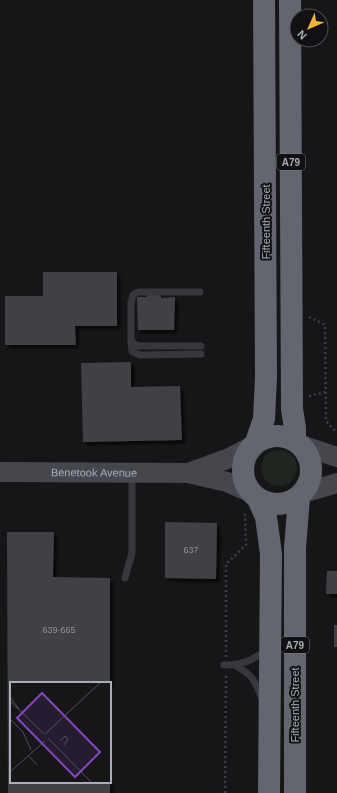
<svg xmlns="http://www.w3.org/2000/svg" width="337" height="793" font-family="Helvetica,sans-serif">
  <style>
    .green { fill: #1e261f }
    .building { fill: #404145; filter: url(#shadow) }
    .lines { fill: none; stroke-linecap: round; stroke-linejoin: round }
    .path { stroke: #3d3f44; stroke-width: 2.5; stroke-dasharray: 2 3; stroke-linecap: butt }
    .lane { stroke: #37383d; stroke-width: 7 }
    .secondary { stroke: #45474d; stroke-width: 20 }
    .highway { stroke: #63666e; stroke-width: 22 }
    .labels { text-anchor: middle; stroke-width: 4; stroke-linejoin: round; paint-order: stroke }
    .number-label { font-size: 9px; fill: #8e929b }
    .shield { fill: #111113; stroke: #7b7e86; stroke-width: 1 }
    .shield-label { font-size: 10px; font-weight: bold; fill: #a8adb8 }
    .street-label { font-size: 11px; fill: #a8adb8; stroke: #111113 }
    .inset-road { fill: none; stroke: #505258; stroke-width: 1 }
    .view { fill: #8446be; fill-opacity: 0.15; stroke: #8446be; stroke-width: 2 }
    .inset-edge { fill: none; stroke: #a8adb8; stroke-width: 2 }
  </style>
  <defs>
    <filter id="shadow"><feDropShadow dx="3.5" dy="3.5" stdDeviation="1" flood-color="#0009"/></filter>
  </defs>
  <rect width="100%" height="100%" fill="#161618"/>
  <circle class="green" cx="279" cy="468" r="18"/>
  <g class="building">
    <polygon points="43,272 117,272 117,326 75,326 76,345 5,345 5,296 43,296"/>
    <polygon points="146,295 161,295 161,298 175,297 174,330 138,330 137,297 147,297"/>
    <polygon points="131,362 131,387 180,386 182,440 83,442 81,363"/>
    <polygon points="165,522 217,523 216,579 165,578"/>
    <polygon points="7,532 54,532 53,577 110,578 110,683 11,683 11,782 110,782 110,793 8,793"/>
    <polygon points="327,571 337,571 337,594 326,594"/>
    <rect x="334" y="625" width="3" height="22"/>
  </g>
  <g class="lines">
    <g class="path">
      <polyline points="309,317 325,325 326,421 337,433"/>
      <polyline points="309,396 326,392"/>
      <polyline points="226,657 226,564 246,545 245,514"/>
      <polyline points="225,793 226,674"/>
    </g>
    <g class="lane">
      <polyline points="200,292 138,292 133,295 131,303 131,340 134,344 139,346 201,346"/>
      <polyline points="131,340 132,351 140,355 201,354"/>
      <polyline points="125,578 132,553 132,474"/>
      <path d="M224,665c16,1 28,-5 42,-14"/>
      <path d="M236,666c17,9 19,15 26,33"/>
    </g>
    <g class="secondary">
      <polyline points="301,445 337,457"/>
      <path id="s1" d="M0,472l188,1 39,9 25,11"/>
      <polyline points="188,473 227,459 252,446"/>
      <polyline points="303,493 337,483"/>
    </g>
    <g class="highway">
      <polyline points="290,0 292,409 295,428 295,441"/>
      <circle cx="277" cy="470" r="34"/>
      <polyline points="256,442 264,419 266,377 264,0"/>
      <polyline points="258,499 266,517 271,554 269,793"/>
      <polyline points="295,793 295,548 299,497"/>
    </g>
  </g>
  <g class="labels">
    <g class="number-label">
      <text x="191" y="553">637</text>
      <text x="59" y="633">639-665</text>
    </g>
    <g class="shield">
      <rect x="277" y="154" width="28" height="16" rx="3"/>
      <rect x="281" y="637" width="28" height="16" rx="3"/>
    </g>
    <g class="shield-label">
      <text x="291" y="166">A79</text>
      <text x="295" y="649">A79</text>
    </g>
    <g class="street-label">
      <text transform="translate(266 222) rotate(-90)" y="4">Fifteenth Street</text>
      <text dy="4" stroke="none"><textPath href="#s1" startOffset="94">Benetook Avenue</textPath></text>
      <text transform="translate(295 705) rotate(-90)" y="4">Fifteenth Street</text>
    </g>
  </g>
  <g transform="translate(10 682)">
    <rect width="101" height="101" fill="#161618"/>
    <path class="inset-road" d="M0,15l9,12M0,19l34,33M0,37l13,13 8,18M35,52l56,-52M38,56l44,45M50,59l5,-5 3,3 -4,6M18,73l9,10M0,90l35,-31"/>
    <path class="view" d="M32,11l58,59 -25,25 -58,-59z"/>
    <rect width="101" height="101" class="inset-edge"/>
  </g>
  <g transform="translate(309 28) rotate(225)"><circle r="19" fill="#111113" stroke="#4d4f55"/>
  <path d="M0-3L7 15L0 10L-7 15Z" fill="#f2b134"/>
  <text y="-6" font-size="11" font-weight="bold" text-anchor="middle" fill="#a8adb8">N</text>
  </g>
</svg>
